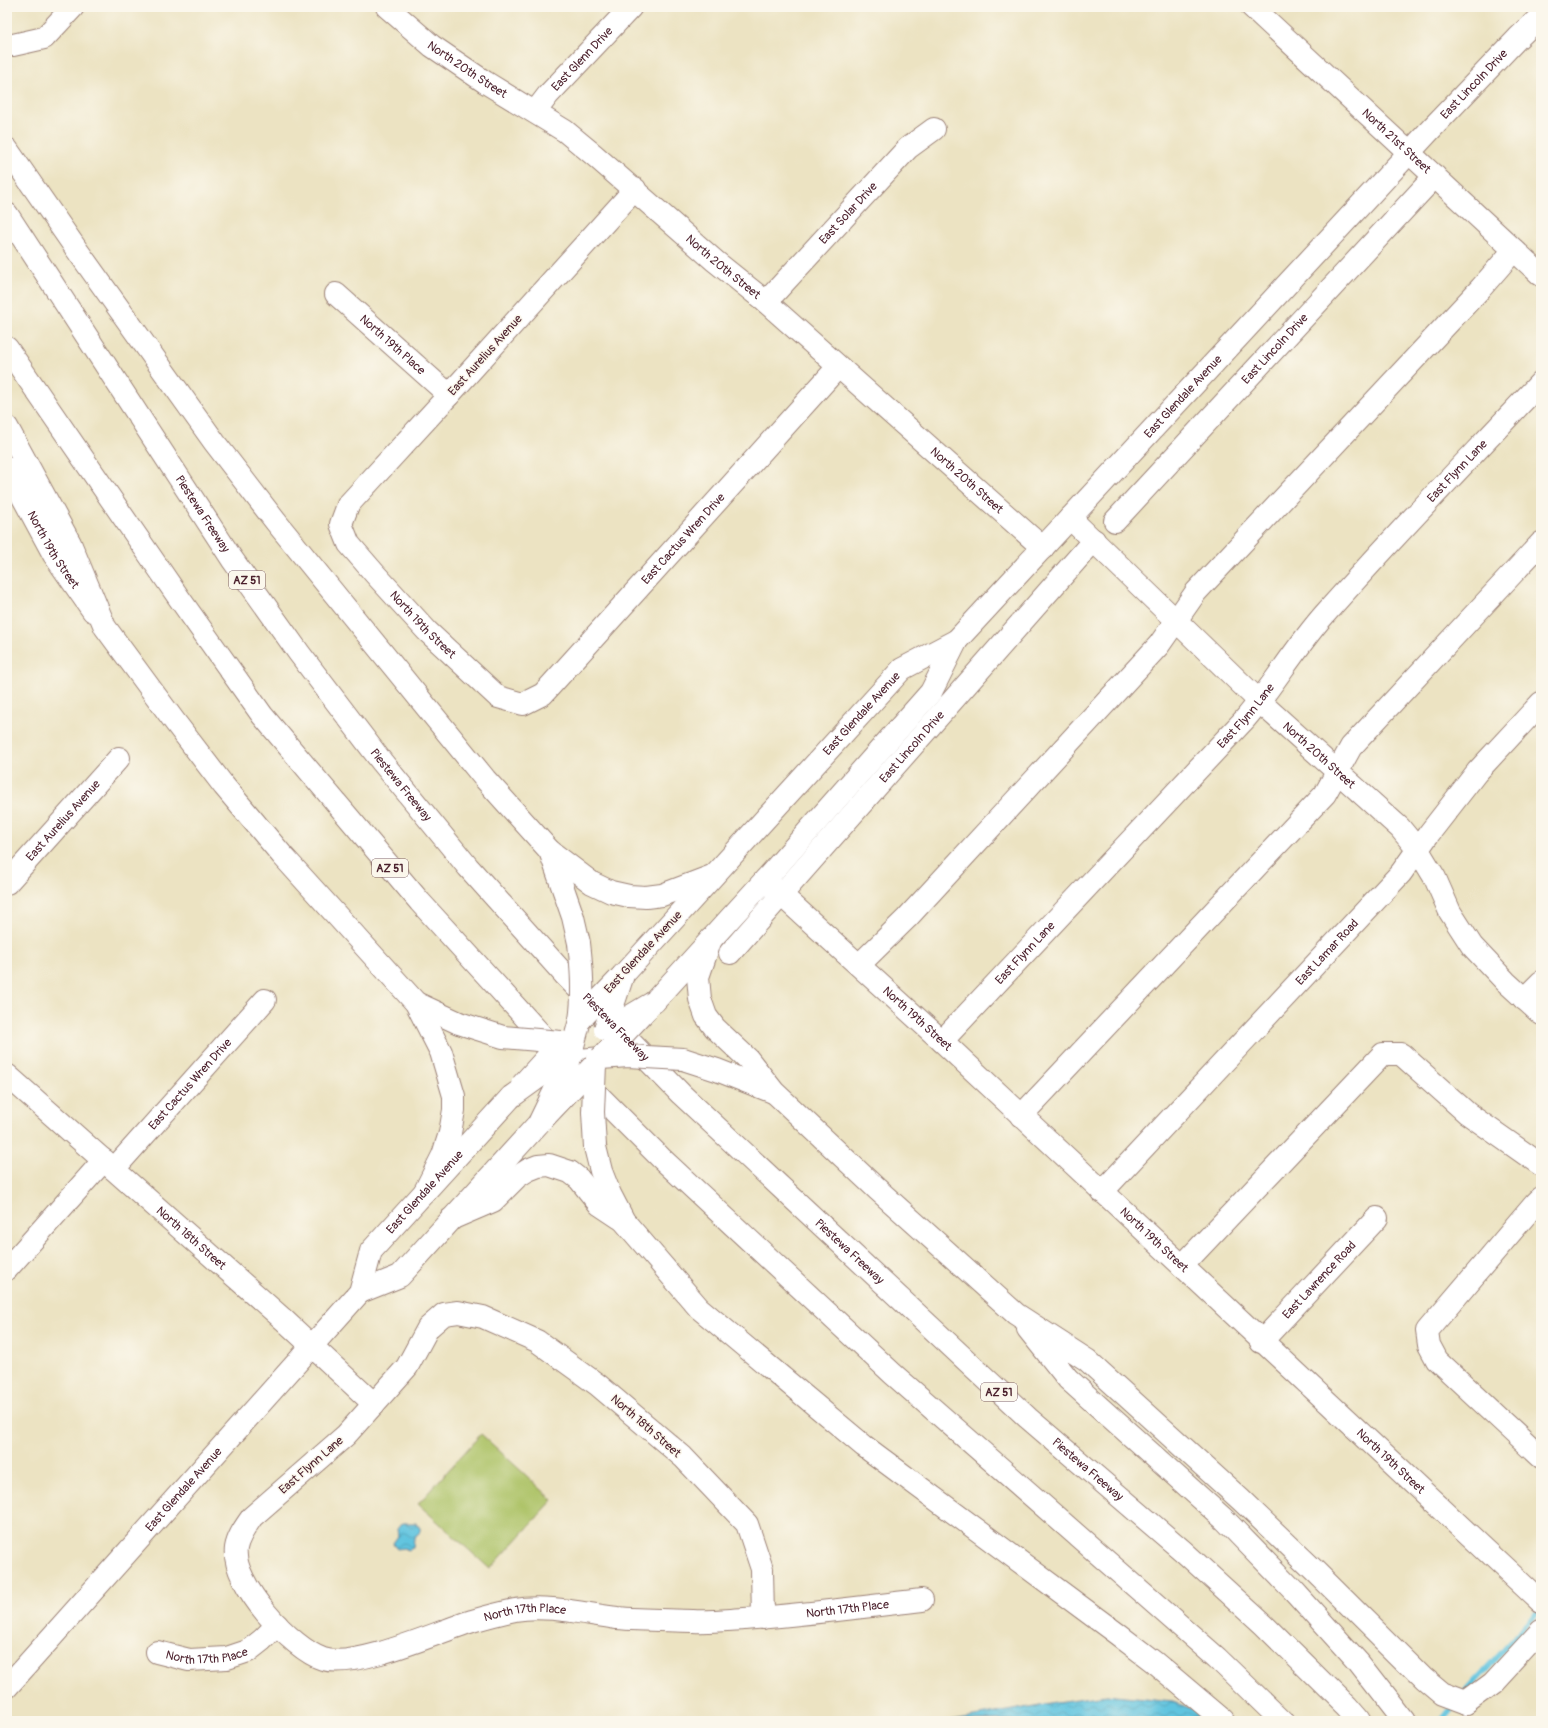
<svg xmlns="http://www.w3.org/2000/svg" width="1548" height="1728" font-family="Pangolin,sans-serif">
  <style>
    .pitch { fill: #adc368; stroke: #7c714a }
    .water { fill: url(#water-waves); stroke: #567285 }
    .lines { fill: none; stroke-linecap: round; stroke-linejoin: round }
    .stream { stroke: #61c4df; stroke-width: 5.5 }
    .minor-casing { stroke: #9b8176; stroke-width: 24 }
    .major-casing { stroke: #9b8176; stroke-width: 24 }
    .highway-casing { stroke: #9b8176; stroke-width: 24 }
    .minor { stroke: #fff; stroke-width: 22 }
    .major { stroke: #fff; stroke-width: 22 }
    .highway { stroke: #fff; stroke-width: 22 }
    .major-bridge-casing { stroke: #9b8176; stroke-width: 24; stroke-linecap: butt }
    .highway-bridge-casing { stroke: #9b8176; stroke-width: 24; stroke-linecap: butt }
    .major-bridge { stroke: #fff; stroke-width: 22 }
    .highway-bridge { stroke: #fff; stroke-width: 22 }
    .labels { text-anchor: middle; stroke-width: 3; stroke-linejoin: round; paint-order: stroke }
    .shield { fill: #fbf7ec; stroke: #7f6065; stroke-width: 1 }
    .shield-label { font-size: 11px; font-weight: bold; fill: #4a1f2b }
    .street-label { font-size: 12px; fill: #4a1f2b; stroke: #fbf7ec }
  </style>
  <defs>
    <pattern id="water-waves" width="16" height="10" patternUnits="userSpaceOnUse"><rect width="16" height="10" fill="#61c4df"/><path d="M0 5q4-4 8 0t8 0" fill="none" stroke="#529fb5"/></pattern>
  </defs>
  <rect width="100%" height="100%" fill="#fbf7ec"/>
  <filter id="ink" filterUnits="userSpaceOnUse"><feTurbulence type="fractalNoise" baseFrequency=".025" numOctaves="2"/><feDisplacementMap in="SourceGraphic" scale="8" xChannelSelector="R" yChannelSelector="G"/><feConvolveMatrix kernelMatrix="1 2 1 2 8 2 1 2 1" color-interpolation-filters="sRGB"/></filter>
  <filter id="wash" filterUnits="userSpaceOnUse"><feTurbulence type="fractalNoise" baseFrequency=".012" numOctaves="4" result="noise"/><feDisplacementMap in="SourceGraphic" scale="16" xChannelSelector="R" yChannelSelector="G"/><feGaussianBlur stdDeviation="0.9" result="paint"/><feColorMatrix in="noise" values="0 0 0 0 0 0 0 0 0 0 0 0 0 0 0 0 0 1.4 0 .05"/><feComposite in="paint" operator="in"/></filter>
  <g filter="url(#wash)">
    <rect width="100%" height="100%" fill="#ece3c2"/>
    <polygon class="pitch" points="481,1434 553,1500 490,1569 418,1504"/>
    <g class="water">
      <polygon points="402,1523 416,1523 420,1528 420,1532 414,1538 413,1548 407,1550 405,1548 397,1549 394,1546 393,1543 398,1536 397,1529"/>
      <polygon points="1106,1695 1173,1702 1227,1721 952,1721 1056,1702"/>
    </g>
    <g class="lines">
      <g class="stream">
        <polyline points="1466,1692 1541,1609"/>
        <polyline points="1441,1721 1455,1704"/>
      </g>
    </g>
  </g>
  <g filter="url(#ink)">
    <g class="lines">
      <defs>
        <g id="minor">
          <path id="s1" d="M387,7l45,39 53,36 80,49 29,24 121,106 51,41 277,246"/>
          <path id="s2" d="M1252,7l289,268"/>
          <polyline points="13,45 44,38 73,7"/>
          <path id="s3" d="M535,112l13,-17 83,-88"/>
          <path id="s4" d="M635,189l-186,206 -101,110 -7,19 8,20 26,30 52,57 71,66 25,7 20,-10 295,-327"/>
          <path id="s5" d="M336,294l113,101"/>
          <path id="s6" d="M766,302l142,-154 26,-19"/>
          <path id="s7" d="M7,468l47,87 39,56"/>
          <path id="s8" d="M1070,518l190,184 140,126 18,22 17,28 15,34 22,34 34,36 35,32"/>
          <path id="s9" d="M1115,521l320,-345"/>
          <path id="s10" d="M765,880l177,161 599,561"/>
          <path id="s11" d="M7,883l112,-125"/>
          <path id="s12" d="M730,953l364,-413"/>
          <polyline points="859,965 907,918 1159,645 1196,592 1481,288 1514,250"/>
          <polyline points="1524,999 1541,982"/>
          <path id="s13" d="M942,1041l303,-322c28,-33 50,-71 79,-104 70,-79 144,-155 217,-233"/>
          <path id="s14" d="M7,1075l277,245 90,84"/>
          <polyline points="1021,1116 1325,794 1351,747 1541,543"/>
          <path id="s15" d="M114,1169l151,-169"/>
          <path id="s16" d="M1102,1192l299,-319 27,-38 49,-63 64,-69"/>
          <polyline points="1541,1198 1535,1204 1427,1331 1429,1345 1437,1360 1541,1457"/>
          <polyline points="1182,1266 1383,1054 1401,1054 1467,1113 1541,1165"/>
          <polyline points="7,1269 104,1160"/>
          <path id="s17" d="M1261,1342l116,-124"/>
          <path id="s18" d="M763,1618l-1,-49 -15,-45 -64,-67 -85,-72 -61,-44 -54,-24 -25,-5 -14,2 -16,14 -21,39 -61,68 -94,82c-6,9 -14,19 -16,31 -5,35 56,101 87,111 33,10 115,-27 149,-38 14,-4 29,-8 43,-11 31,-6 70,4 102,8 25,2 51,2 76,3 17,1 34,-1 51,-2 60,-4 119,-12 178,-19"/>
          <path id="s19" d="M157,1652l32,8 38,-2 21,-7 14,-11 15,-15"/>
          <polyline points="1466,1703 1493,1683 1541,1631"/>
        </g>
        <g id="major">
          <path id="s20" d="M623,975l279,-306 55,-29"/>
          <path id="s21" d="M654,1002l111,-122 166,-188 26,-52 475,-512 86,-90 23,-22"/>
          <polyline points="360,1292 400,1276 539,1123"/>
          <path id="s22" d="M7,1687l353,-395 11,-41 140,-154"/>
        </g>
        <g id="highway">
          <polyline points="7,149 77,250 215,443 276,522 485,779 550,851 592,883 611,892 629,896 646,897 662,895 712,876"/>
          <path id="s23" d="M7,214l225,345 67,94 83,109 86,105 96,107 117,120 347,324 155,133 81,74 82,81 13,15"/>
          <polyline points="7,348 179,598 262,715 420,902 555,1050"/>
          <polyline points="7,427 70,543 105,627 175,722 224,786 282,855 416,1003 441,1052 454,1096 454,1110 450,1133 443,1155 424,1193"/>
          <polyline points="550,851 573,917 579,943"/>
          <polyline points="711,939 698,977 700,999 706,1016 715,1028 748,1059 774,1092 877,1189 1016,1314 1087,1360 1241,1500 1316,1572 1423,1678 1442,1694 1466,1703"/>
          <polyline points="416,1003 459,1023"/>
          <polyline points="580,1020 569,1061 601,1058"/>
          <polyline points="683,1059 717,1070 773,1092"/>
          <polyline points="584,1081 661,1158 893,1374 1217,1658 1282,1721"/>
          <polyline points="595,1147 601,1171 610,1194 624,1221 699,1308 864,1446 1116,1633 1154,1662 1224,1721"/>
          <polyline points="451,1219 493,1201 517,1177 528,1170 538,1166 549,1165 570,1172 579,1179 599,1204 620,1218"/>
          <polyline points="1028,1329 1068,1379 1225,1520 1294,1591 1358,1662 1404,1721"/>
        </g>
      </defs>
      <use href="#minor" class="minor-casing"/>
      <use href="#major" class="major-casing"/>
      <use href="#highway" class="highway-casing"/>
      <use href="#minor" class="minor"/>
      <use href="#major" class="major"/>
      <use href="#highway" class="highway"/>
      <defs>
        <g id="major-bridge">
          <polyline points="580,1020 623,975"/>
          <polyline points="601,1058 647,1009"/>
          <polyline points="522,1085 561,1042"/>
          <polyline points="543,1119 595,1064"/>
        </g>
        <g id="highway-bridge">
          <path d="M579,943c3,26 5,51 1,77"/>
          <polyline points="459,1023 503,1037 561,1042"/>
          <polyline points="605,1029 623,975"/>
          <polyline points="605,1029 622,1021 654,1002"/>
          <polyline points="601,1058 628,1056 683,1059"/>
          <polyline points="511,1097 540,1076 569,1061"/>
          <polyline points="539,1123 569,1061"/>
          <polyline points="595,1147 593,1112 595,1064"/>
        </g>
      </defs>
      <use href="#major-bridge" class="major-bridge-casing"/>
      <use href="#highway-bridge" class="highway-bridge-casing"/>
      <use href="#major-bridge" class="major-bridge"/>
      <use href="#highway-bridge" class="highway-bridge"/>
    </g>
  </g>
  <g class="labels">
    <g class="shield">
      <rect x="229" y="571" width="36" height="18" rx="3"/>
      <rect x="372" y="859" width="36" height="18" rx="3"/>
      <rect x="981" y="1383" width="36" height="18" rx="3"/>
    </g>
    <g class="shield-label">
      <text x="247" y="584">AZ 51</text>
      <text x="390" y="872">AZ 51</text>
      <text x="999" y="1396">AZ 51</text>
    </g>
    <g class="street-label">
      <text dy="4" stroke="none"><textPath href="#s3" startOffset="71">East Glenn Drive</textPath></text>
      <text dy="4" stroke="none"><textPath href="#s1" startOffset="102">North 20th Street</textPath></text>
      <text dy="4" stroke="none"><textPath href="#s21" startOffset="1233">East Lincoln Drive</textPath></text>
      <text dy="4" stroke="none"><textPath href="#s2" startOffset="197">North 21st Street</textPath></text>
      <text dy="4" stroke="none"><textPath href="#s6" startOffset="121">East Solar Drive</textPath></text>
      <text dy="4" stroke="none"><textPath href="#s1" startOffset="426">North 20th Street</textPath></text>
      <text dy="4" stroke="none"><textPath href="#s5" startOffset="76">North 19th Place</textPath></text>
      <text dy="4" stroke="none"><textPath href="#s9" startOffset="235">East Lincoln Drive</textPath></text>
      <text transform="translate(485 355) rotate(-48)" y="4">East Aurelius Avenue</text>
      <text dy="4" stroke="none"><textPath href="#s21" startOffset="806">East Glendale Avenue</textPath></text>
      <text dy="4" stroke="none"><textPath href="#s13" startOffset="769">East Flynn Lane</textPath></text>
      <text dy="4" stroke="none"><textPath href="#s1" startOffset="750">North 20th Street</textPath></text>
      <text dy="4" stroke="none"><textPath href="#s23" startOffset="358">Piestewa Freeway</textPath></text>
      <text dy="4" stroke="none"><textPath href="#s4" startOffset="940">East Cactus Wren Drive</textPath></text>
      <text dy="4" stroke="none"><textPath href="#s7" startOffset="94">North 19th Street</textPath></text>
      <text dy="4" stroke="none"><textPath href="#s4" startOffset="578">North 19th Street</textPath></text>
      <text dy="4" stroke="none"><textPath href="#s20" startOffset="354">East Glendale Avenue</textPath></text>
      <text dy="4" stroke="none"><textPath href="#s13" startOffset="445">East Flynn Lane</textPath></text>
      <text dy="4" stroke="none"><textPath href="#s12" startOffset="275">East Lincoln Drive</textPath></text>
      <text dy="4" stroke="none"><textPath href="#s8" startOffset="344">North 20th Street</textPath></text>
      <text dy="4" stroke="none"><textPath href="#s23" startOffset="694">Piestewa Freeway</textPath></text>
      <text dy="4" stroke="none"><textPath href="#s11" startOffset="84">East Aurelius Avenue</textPath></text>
      <text transform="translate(643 952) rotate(-47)" y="4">East Glendale Avenue</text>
      <text dy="4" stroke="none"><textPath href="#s13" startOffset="121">East Flynn Lane</textPath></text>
      <text dy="4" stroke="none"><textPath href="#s16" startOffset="329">East Lamar Road</textPath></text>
      <text dy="4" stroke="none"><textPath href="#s10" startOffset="206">North 19th Street</textPath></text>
      <text dy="4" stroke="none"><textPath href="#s23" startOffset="1018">Piestewa Freeway</textPath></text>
      <text dy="4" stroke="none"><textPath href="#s15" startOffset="114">East Cactus Wren Drive</textPath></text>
      <text dy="4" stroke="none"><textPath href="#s22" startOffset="652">East Glendale Avenue</textPath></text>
      <text dy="4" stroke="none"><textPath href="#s14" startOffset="246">North 18th Street</textPath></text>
      <text dy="4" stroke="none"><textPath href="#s10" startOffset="530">North 19th Street</textPath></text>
      <text dy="4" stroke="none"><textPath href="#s23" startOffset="1342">Piestewa Freeway</textPath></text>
      <text dy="4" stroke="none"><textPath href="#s17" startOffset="85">East Lawrence Road</textPath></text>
      <text transform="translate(646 1426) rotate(41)" y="4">North 18th Street</text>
      <text dy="4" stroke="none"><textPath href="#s10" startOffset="854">North 19th Street</textPath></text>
      <text transform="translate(311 1465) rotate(-41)" y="4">East Flynn Lane</text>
      <text dy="4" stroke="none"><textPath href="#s23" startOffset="1665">Piestewa Freeway</textPath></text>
      <text dy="4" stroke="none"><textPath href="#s22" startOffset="265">East Glendale Avenue</textPath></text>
      <text dy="4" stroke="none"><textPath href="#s18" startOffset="1472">North 17th Place</textPath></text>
      <text dy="4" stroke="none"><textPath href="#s18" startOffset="1148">North 17th Place</textPath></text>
      <text dy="4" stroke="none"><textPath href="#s19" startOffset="51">North 17th Place</textPath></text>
    </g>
  </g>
  <rect width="1548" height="1728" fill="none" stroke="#fbf7ec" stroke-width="24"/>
</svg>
